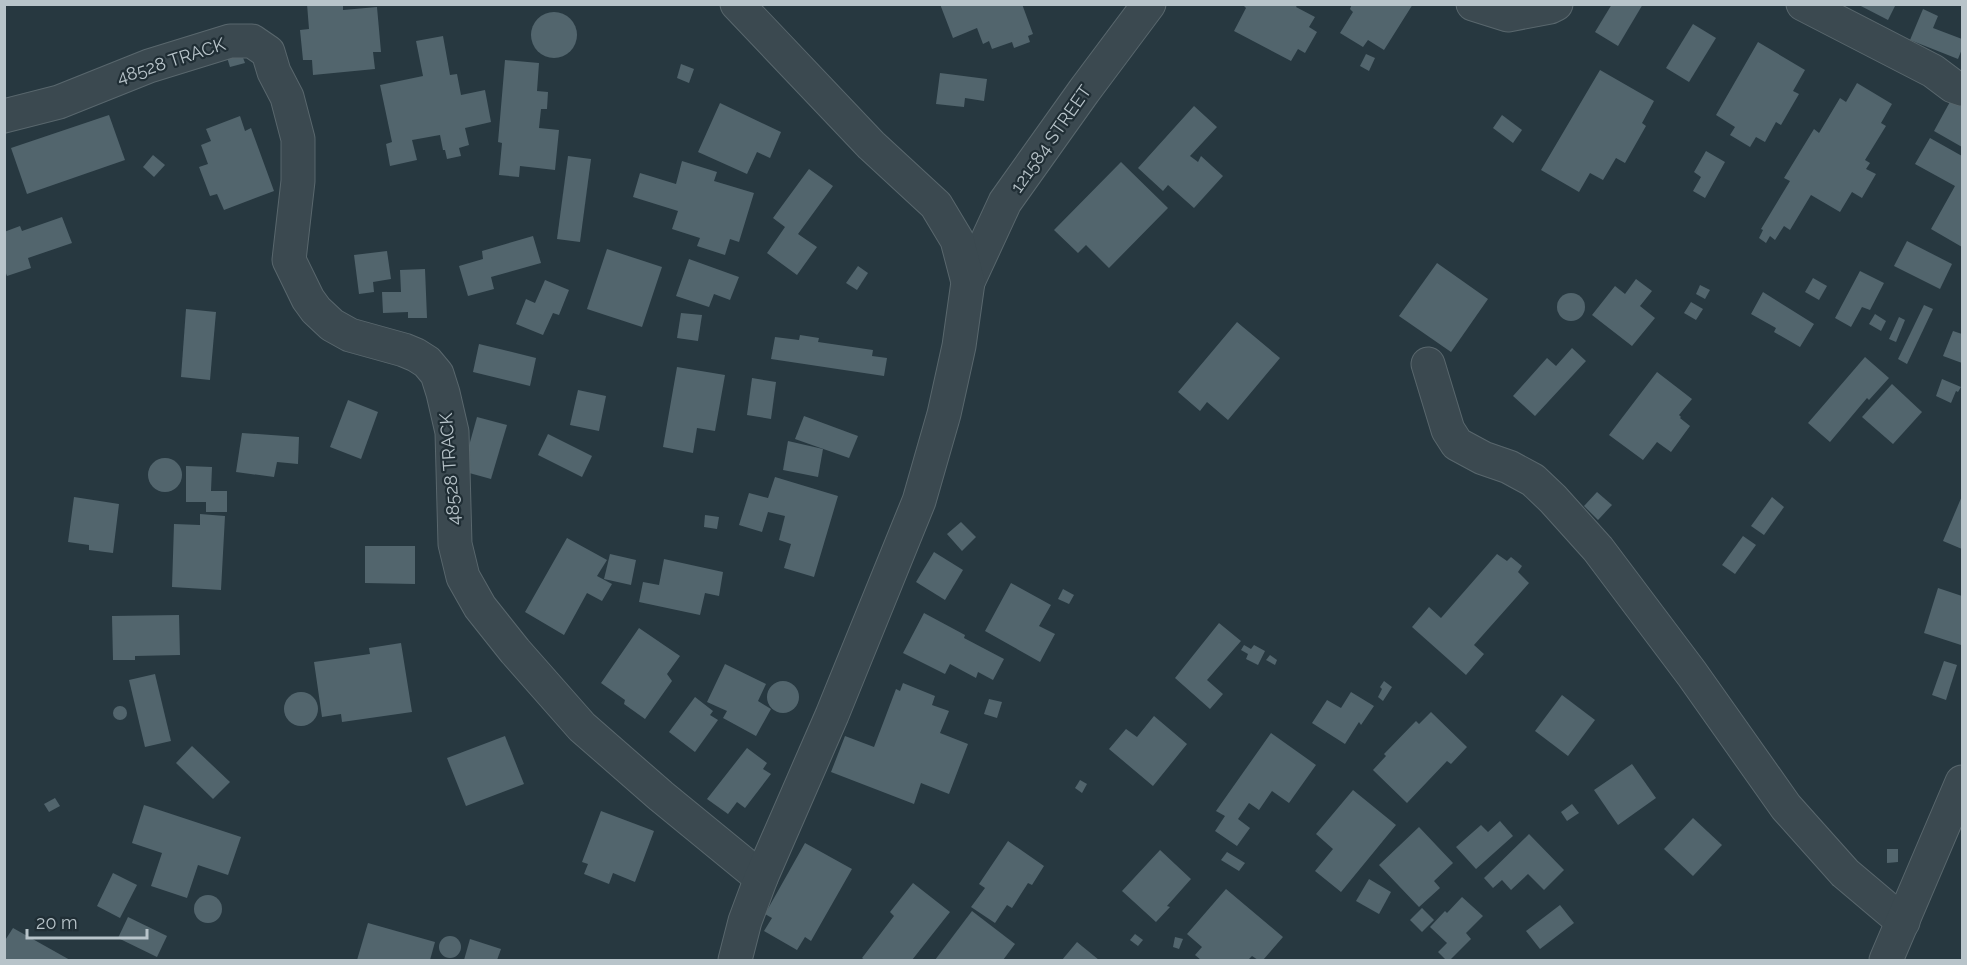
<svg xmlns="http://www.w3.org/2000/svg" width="1967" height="965" font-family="Raleway,sans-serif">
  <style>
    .building { fill: #52656d }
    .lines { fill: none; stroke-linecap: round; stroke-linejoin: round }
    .minor-casing { stroke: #59676d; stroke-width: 35 }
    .minor { stroke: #3b4950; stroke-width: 33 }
    .labels { text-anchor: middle; stroke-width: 4.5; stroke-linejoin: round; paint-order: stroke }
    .street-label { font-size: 18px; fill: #b8c4ca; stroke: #202e35 }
  </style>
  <rect width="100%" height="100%" fill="#273840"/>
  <g class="building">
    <polygon points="307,4 343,4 343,10 377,7 381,52 373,52 375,69 313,75 312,60 303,60 300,30 309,29"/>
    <polygon points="940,4 1022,4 1033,34 1028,36 1030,42 1014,48 1012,42 992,49 989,41 983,44 977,28 953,38"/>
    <polygon points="1242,4 1298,4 1296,7 1315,17 1309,27 1317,32 1305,53 1298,49 1291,61 1234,31 1246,8"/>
    <polygon points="1352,4 1413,4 1384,50 1368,40 1363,47 1340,33 1353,12 1350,9"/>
    <polygon points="1612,4 1643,4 1618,46 1595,32"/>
    <polygon points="1857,4 1896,4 1888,20"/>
    <polygon points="1923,9 1938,16 1933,28 1962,39 1962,49 1958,59 1910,40"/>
    <circle cx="554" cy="35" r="23"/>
    <polygon points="1693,24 1716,38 1689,82 1666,68"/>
    <polygon points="443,36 450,75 457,74 461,95 485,90 491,122 465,128 469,145 459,148 461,156 447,159 445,150 443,150 440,135 412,140 417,160 390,166 386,144 392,142 380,85 423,76 416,41"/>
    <polygon points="1758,42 1805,70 1793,91 1799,94 1781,125 1776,122 1765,142 1756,137 1750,147 1730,135 1735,127 1716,115"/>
    <polygon points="239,47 245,63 230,67 225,51"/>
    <polygon points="1366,54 1375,58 1369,71 1360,66"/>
    <polygon points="505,60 539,63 537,91 548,92 547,109 541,109 539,128 559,130 555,170 520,166 519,177 499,175 502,143 498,142"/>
    <polygon points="681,64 694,69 689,83 677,78"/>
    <polygon points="1600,70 1654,101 1642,123 1646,126 1625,163 1616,158 1603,180 1590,173 1579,192 1541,170"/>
    <polygon points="940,73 987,79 984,101 965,98 964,107 936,104"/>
    <polygon points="1857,83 1892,104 1881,123 1886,126 1865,160 1870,163 1866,169 1876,174 1862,198 1852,192 1840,212 1811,195 1790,230 1784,226 1775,240 1770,236 1766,243 1759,238 1763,230 1761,229 1790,181 1784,178 1814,129 1819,133 1840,98 1846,102"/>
    <polygon points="1957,89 1962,92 1962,147 1934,131"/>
    <polygon points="720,103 781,132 770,158 757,152 747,174 698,152"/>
    <polygon points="1194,106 1217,127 1190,156 1198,162 1201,156 1223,176 1194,208 1168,185 1163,191 1138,168"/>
    <polygon points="109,115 125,160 27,194 11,148"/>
    <polygon points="1502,115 1522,130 1513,143 1493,128"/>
    <polygon points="240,116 245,131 251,128 274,191 224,210 217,194 210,196 199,167 208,164 201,145 211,141 206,129"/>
    <polygon points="1930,138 1962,156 1962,247 1931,229 1955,186 1915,164"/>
    <polygon points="1706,151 1725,162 1705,198 1693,191 1701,177 1694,172"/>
    <polygon points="153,155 165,165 154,177 143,167"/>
    <polygon points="568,156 591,159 580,242 557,239"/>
    <polygon points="682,161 717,172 714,181 754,193 739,242 730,239 725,255 697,246 700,238 672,229 678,211 633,197 640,173 676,184"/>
    <polygon points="1121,162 1168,208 1109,268 1086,245 1078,253 1054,230"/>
    <polygon points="809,169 833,186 798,234 817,247 797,275 767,253 785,227 773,218"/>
    <polygon points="62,217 72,243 28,258 31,268 7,276 4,268 4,232 20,226 22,231"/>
    <polygon points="533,236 541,263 491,277 494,289 468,296 459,266 483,259 482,251"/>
    <polygon points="1907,241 1952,264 1940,289 1894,266"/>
    <polygon points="607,249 662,267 642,327 587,309"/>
    <polygon points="387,251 391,279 373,282 374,292 359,294 354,255"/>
    <polygon points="689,259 739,277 730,300 714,294 709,307 676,296"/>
    <polygon points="1437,263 1488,299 1451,352 1399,316"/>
    <polygon points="858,266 868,273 857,290 846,283"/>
    <polygon points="425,269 427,318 408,318 408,312 383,313 382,292 401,292 400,270"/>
    <polygon points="1860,271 1884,283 1870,310 1862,307 1851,327 1835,318"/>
    <polygon points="1813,278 1827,286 1819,300 1805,292"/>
    <polygon points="1636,279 1652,291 1640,306 1655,318 1632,346 1592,315 1615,286 1625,294"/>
    <polygon points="545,280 569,290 559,315 553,313 543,335 516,324 526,299 535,303"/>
    <polygon points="1700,285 1710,290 1705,299 1696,294"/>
    <polygon points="1763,292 1814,324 1800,347 1774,332 1776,328 1751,314"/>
    <circle cx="1571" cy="307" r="14"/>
    <polygon points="1691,302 1703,309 1696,320 1684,313"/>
    <polygon points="1924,305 1933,309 1907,364 1898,359"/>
    <polygon points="186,309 216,312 210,380 181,377"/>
    <polygon points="681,313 702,315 698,341 677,338"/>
    <polygon points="1875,314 1886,321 1881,331 1869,324"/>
    <polygon points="1899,317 1905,320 1896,342 1889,339"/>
    <polygon points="1237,322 1280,358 1228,420 1207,402 1200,411 1178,392"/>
    <polygon points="1953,331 1962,334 1962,363 1943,356"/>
    <polygon points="800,335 819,338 818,342 873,350 872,356 887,358 884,376 771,359 775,337 799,340"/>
    <polygon points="479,344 536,358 530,386 473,372"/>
    <polygon points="1572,348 1586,361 1535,416 1513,396 1547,358 1556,366"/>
    <polygon points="1865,357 1889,378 1869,400 1867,398 1830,442 1808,423"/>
    <polygon points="677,367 725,375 715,431 697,428 693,453 663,447"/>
    <polygon points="1657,372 1692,399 1679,415 1681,417 1680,418 1690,426 1671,452 1657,442 1643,460 1609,435"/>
    <polygon points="752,378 776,382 771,419 747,415"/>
    <polygon points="1942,379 1961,387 1958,392 1956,391 1951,403 1936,396"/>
    <polygon points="1892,384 1922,412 1893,444 1862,417"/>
    <polygon points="578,390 606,396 599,431 570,425"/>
    <polygon points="348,400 378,412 361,459 330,447"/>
    <polygon points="804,416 858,436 849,458 795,439"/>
    <polygon points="477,417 507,425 491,479 462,471"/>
    <polygon points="242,433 299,437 298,464 277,462 274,477 236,472"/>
    <polygon points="548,434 592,456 582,477 538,455"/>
    <polygon points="788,441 823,449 818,477 783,470"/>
    <circle cx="165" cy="475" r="17"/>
    <polygon points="186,466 212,467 211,491 227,491 227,512 206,512 206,502 186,502"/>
    <polygon points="775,477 838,496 814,577 784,568 791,544 779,540 785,516 768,512 762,532 739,525 749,493 768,498"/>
    <polygon points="1597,492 1612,505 1598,520 1584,506"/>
    <polygon points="1962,496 1962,549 1943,541"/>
    <polygon points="74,497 119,504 113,553 89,550 89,545 68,542"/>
    <polygon points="1772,497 1784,507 1764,535 1751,526"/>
    <polygon points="200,514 225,516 221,590 172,587 174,524 200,525"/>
    <polygon points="705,515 719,517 717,529 704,527"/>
    <polygon points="961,522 976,537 962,551 947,534"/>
    <polygon points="1743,536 1756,545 1735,574 1722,565"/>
    <polygon points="567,538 607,560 597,576 612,584 602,601 587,593 564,635 525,612"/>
    <polygon points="365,546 415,546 415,584 365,583"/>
    <polygon points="934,552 963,570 945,600 916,582"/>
    <polygon points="610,554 636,560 631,585 604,579"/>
    <polygon points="1497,554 1507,561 1511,557 1522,566 1518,572 1529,583 1474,645 1484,654 1466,675 1412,627 1429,607 1441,618"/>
    <polygon points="664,559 723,572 719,596 705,593 700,615 639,602 643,582 659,585"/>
    <polygon points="1011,583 1051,605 1039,626 1055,634 1040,662 985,631"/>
    <polygon points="1938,588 1962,596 1961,645 1924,633"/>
    <polygon points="1063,589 1074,595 1069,604 1058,599"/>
    <polygon points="924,613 965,635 964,638 1004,659 993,680 978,672 976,678 950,664 945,674 903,653"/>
    <polygon points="179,615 180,655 135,656 135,660 113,660 112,616"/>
    <polygon points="1219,623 1241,641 1207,680 1223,694 1210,709 1175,678"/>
    <polygon points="639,628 680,656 667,674 672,681 645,719 624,704 625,700 601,683"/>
    <polygon points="401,643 412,712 342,722 341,714 322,717 314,662 370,654 369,648"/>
    <polygon points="1244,645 1251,649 1254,645 1265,651 1258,665 1246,659 1248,654 1241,650"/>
    <polygon points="1270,655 1277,660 1275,665 1266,660"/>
    <polygon points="1944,661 1957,665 1946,700 1932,695"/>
    <polygon points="725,664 766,684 758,701 771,709 756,736 723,718 727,711 707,702"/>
    <polygon points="155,674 171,741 145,747 129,680"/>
    <polygon points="1384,681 1392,687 1383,701 1378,697 1382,689 1380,687"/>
    <circle cx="783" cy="697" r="16"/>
    <polygon points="903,683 935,696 932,705 949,711 940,733 968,744 949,794 921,783 914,804 831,772 845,736 874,747 896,689 900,691"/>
    <circle cx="301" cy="709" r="17"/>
    <polygon points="1351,692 1374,706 1361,725 1359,722 1345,744 1312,723 1327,700 1341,708"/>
    <polygon points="1562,695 1595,720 1568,756 1535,731"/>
    <polygon points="695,697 713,711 710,715 718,720 695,752 669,732"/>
    <polygon points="989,699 1002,702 997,718 984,714"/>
    <circle cx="120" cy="713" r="7"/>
    <polygon points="1431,712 1467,747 1451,764 1447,761 1407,803 1373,770 1386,756 1384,754 1416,721 1419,724"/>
    <polygon points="1154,716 1187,744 1153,786 1109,749 1126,729 1137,737"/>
    <polygon points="1271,733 1316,765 1289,803 1272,791 1259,810 1249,803 1238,819 1250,828 1237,846 1215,831 1225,816 1216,811"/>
    <polygon points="505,736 524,784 466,806 447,758"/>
    <polygon points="192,746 230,782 213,799 176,763"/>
    <polygon points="747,748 767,763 763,769 771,774 745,808 737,802 728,814 707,799"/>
    <polygon points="1632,764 1656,798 1618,825 1594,790"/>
    <polygon points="1080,780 1087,784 1082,793 1075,788"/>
    <polygon points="1353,790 1396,825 1341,892 1315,871 1333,849 1316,834"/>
    <polygon points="55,798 60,806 49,812 44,804"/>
    <polygon points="1572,804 1579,813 1567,821 1561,812"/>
    <polygon points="144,805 241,837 228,875 198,865 187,898 151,886 162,853 132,843"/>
    <polygon points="601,811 654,831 635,882 613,873 609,884 584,874 588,864 582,862"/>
    <polygon points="1693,818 1722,845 1693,876 1664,849"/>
    <polygon points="1500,821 1513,836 1476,869 1456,847 1481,825 1488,832"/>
    <polygon points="1419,827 1453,863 1434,881 1440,888 1419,907 1379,865"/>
    <polygon points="1529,834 1564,870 1544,890 1528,874 1511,890 1502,880 1493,888 1484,878"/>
    <polygon points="1008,841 1044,866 1032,885 1028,883 1012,908 1007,905 995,923 971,907 985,888 979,884"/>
    <polygon points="805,843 852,869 811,941 805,937 797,950 764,931 772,918 765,914"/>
    <polygon points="1887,849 1898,849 1898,862 1887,863"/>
    <polygon points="1160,850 1191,879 1167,906 1170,907 1156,922 1122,891"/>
    <polygon points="1227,852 1245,863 1239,871 1221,860"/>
    <polygon points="113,873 137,885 120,918 97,906"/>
    <polygon points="1369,879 1391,892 1379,914 1356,901"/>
    <polygon points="913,883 950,912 912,960 865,960 862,958 894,916 890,912"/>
    <polygon points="1226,889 1283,937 1263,960 1258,960 1252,956 1248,960 1201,960 1195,955 1202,947 1187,934"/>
    <circle cx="208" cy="909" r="14"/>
    <polygon points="1462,897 1483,916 1466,933 1471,939 1450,960 1446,960 1438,952 1447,943 1430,927 1445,911 1447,913"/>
    <polygon points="1560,905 1574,923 1540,949 1526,931"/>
    <polygon points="1422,908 1434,920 1422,932 1410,920"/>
    <polygon points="972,911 1015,944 1003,960 935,960"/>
    <polygon points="128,917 167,936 157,957 118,938"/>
    <polygon points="368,923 435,942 430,960 357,960"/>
    <polygon points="13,928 70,960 4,960 4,942"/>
    <polygon points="1135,934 1143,940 1138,946 1130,940"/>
    <circle cx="450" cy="947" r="11"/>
    <polygon points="1175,937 1183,939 1179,949 1173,947"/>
    <polygon points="470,939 501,949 497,960 464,960"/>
    <polygon points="1077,942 1099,960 1062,960"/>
  </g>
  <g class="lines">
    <defs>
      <g id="minor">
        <polyline points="1473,4 1508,15 1550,7 1556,4"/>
        <polyline points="1803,4 1933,71 1953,86 1962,89"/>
        <polyline points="4,116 59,102 149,66 230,41 252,41 268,52 274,72 287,97 298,139 298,181 289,260 308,299 316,310 332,325 350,335 404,350 416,355 427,362 437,374 443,393 452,432 455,544 463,577 480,607 515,651 582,727 661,796 761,878"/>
        <polyline points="968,282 1005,202 1084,91 1149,4"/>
        <polyline points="1428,364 1448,430 1457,444 1483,458 1509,467 1533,480 1553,499 1598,549 1692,674 1786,807 1845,873 1903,922"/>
        <polyline points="735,960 745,921 761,878 832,715 919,501 944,414 959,346 968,282 957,240 936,205 871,145 737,4"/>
        <polyline points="1886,960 1962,782"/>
      </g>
    </defs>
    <use href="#minor" class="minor-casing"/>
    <use href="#minor" class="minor"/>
  </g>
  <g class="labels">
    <g class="street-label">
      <text transform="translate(171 61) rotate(-18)" y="6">48528 TRACK</text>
      <text transform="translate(1051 139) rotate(-55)" y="6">121584 STREET</text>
      <text transform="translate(450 469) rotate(-94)" y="6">48528 TRACK</text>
    </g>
  </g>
  <rect width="1967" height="965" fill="none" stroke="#b8c4ca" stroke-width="12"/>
  <path d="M27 929v9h120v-9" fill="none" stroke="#b8c4ca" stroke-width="3"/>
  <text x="36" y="929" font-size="18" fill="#b8c4ca" stroke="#202e35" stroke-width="4.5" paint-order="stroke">20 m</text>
</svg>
